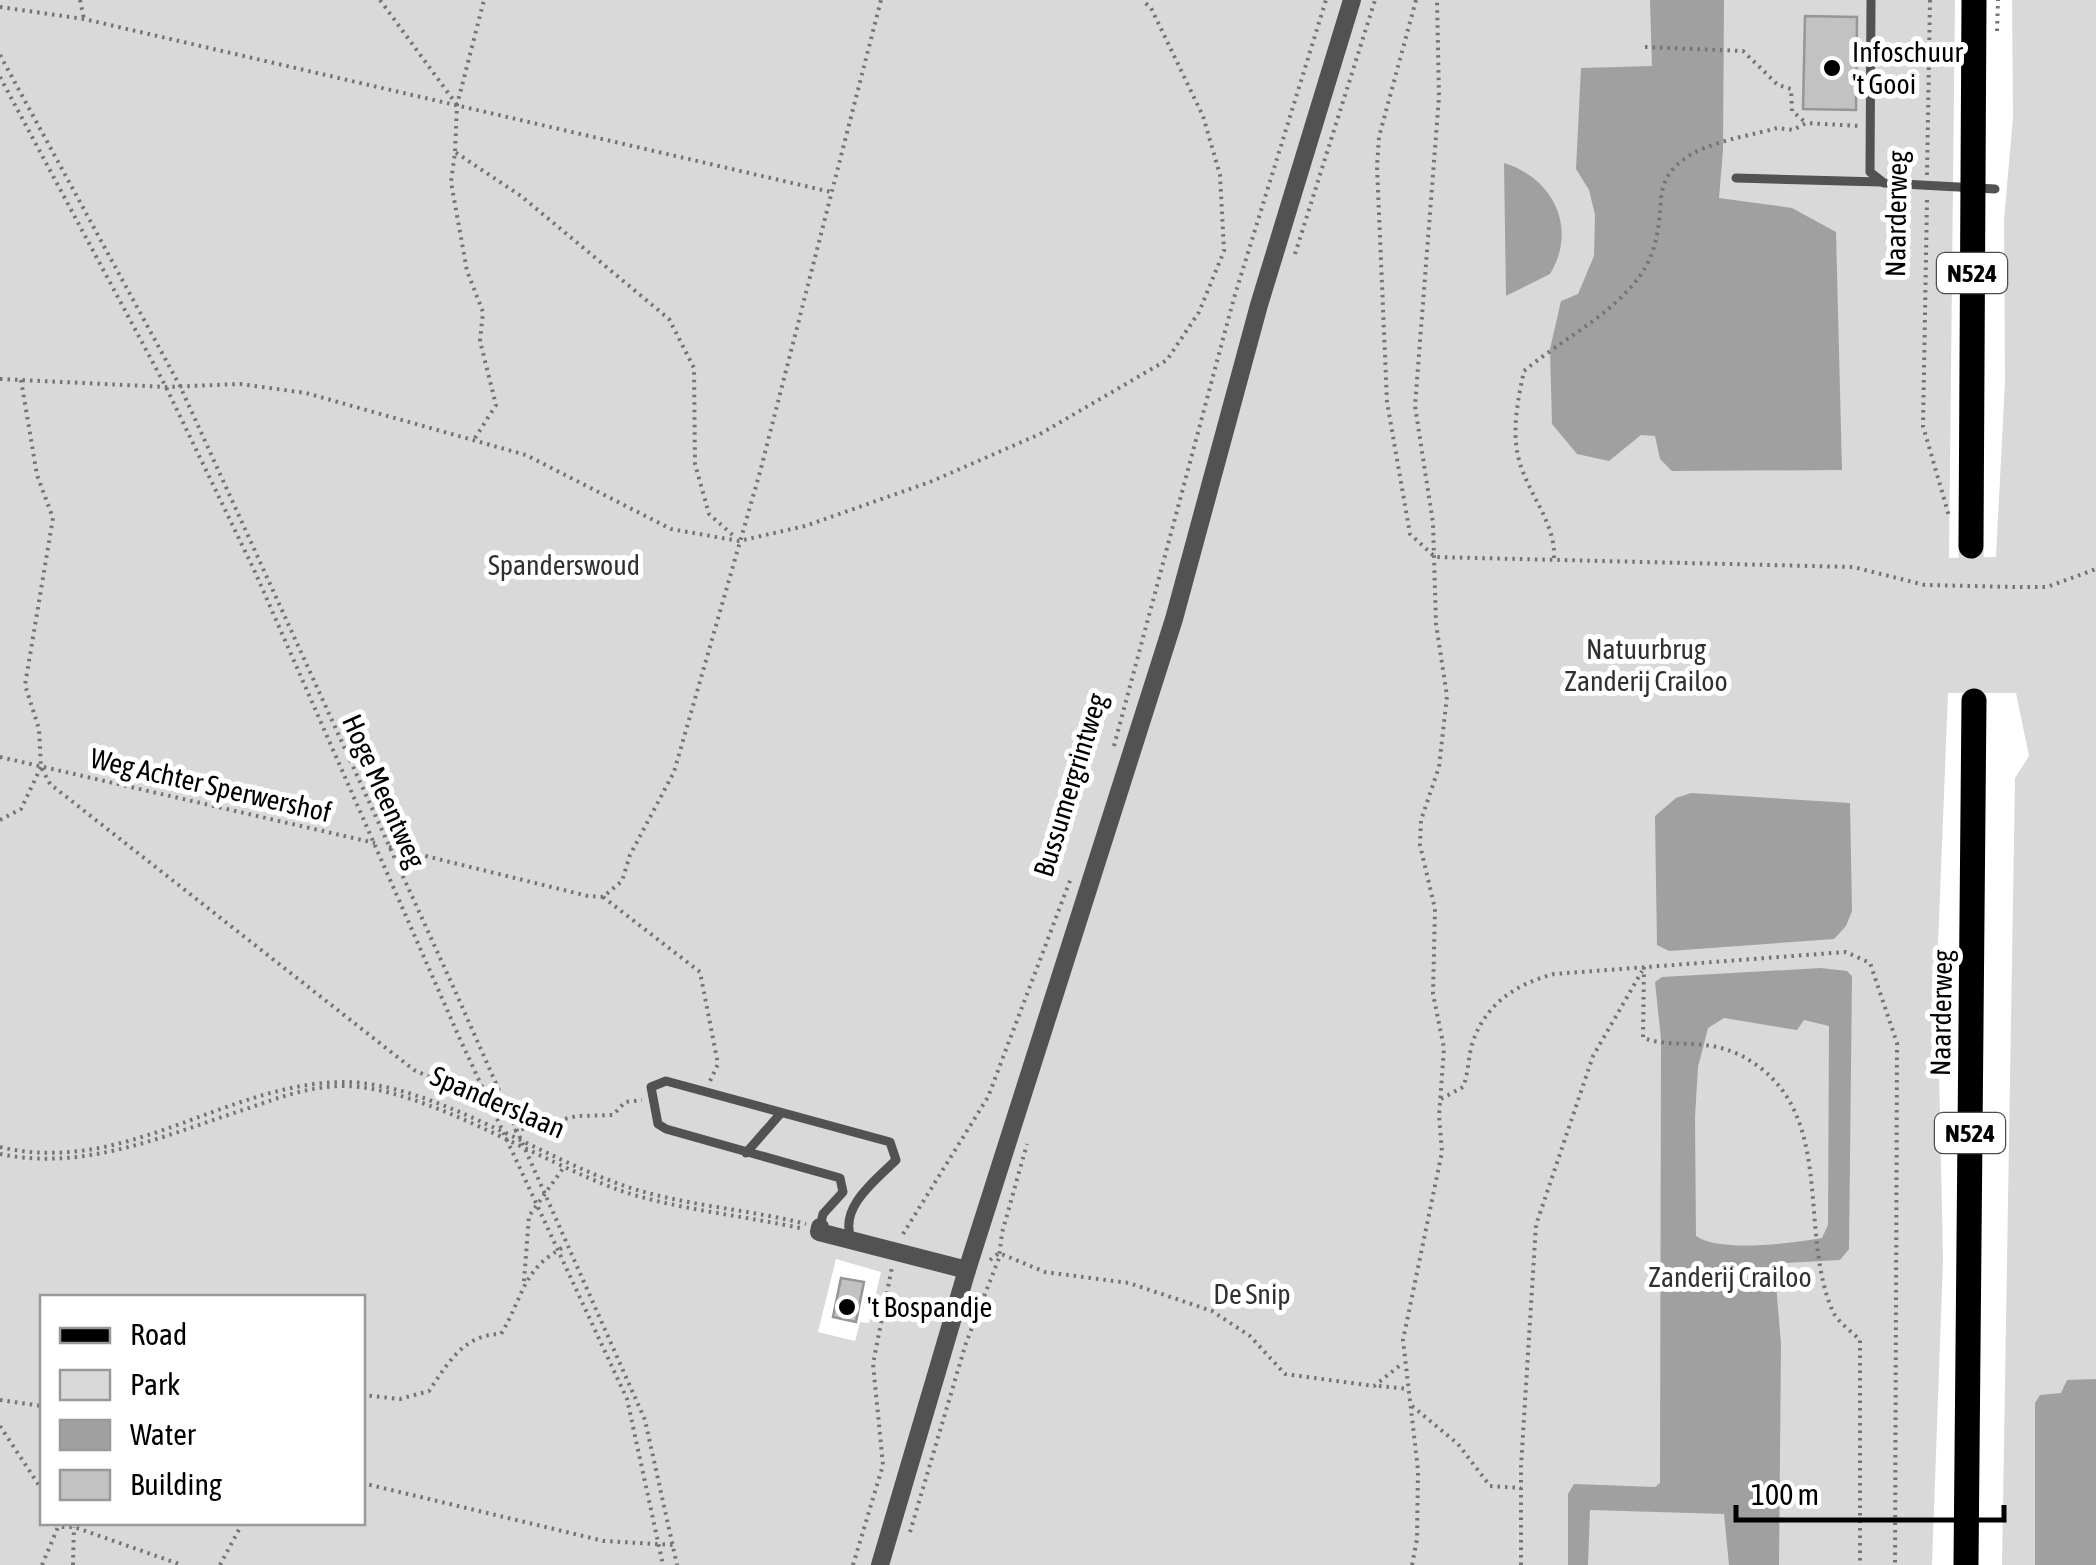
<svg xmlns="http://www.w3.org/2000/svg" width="2096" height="1565" font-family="'Asap Condensed',sans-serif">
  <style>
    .green { fill: #d9d9d9; fill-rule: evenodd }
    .water { fill: #a0a0a0; fill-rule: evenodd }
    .building { fill: #c2c2c2; stroke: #969696; stroke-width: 2.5 }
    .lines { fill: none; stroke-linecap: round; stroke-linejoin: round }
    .primary-tunnel { stroke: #d9d9d9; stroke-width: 25; stroke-dasharray: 25 12; stroke-linecap: butt }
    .path { stroke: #747474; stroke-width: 4; stroke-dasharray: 2.5 5; stroke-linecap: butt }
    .service { stroke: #525252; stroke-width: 9 }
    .minor { stroke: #525252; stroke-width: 18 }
    .primary { stroke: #000; stroke-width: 25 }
    .poi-dot { fill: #000; stroke: #fff; stroke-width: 4 }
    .labels { text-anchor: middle; stroke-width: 10; stroke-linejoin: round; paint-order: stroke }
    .shield { fill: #fff; stroke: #4c4c4c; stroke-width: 2.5 }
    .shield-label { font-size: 25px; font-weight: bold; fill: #000 }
    .poi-label { font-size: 28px; fill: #000; stroke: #fff; text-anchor: start }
    .street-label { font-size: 28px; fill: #000; stroke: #fff }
    .park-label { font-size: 28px; fill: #303030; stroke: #fff }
  </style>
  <rect width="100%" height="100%" fill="#fff"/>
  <path class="green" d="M0,0h1955l-6,558 47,-1 9,-176 -1,-161 9,-103 -1,-117h84v1565h-94l13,-787 14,-22 -13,-63h-68l-11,278 6,289 -11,305h-1932zM836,1259l45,13 -12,51 -9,-1 -5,19 -37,-9zM42,1298h320v224h-320z"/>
  <g class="water">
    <polygon points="1650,0 1724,0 1723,150 1719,198 1792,208 1836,232 1842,470 1672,471 1660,459 1655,436 1641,435 1609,461 1577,454 1552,424 1550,349 1561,301 1578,294 1594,256 1595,215 1589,190 1576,169 1581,68 1652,66"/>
    <path d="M1504,163c49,15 74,65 46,111l-44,22z"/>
    <polygon points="1691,793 1850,803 1852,911 1846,926 1834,939 1669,951 1657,945 1655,816 1676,798"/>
    <path d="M1821,968l26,3 5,5 -3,273 -9,11 -55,3 -10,9 6,72 -2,221h-50l-5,-51 -134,-4 -2,55h-20v-71l6,-10 81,3 5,-4 1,-444 -6,-57 7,-5zM1724,1018l73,12 7,-10 25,6 -1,199 -6,13c-30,5 -101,15 -126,-2l-1,-119 3,-50 10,-39z"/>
    <polygon points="2096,1379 2096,1565 2035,1565 2035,1403 2040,1395 2061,1393 2067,1380"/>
  </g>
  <g class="building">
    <polygon points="1805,16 1857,17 1856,110 1803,109"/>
    <polygon points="841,1278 864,1282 856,1322 833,1317"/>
  </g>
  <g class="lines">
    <polyline class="primary-tunnel" points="1971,546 1974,701"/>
    <g class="path">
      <polyline points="80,0 84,19"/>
      <polyline points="380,0 457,105"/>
      <polyline points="1416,0 1379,137 1377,167 1387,402 1410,534 1435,557 1853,567 1925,585 2016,587 2047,587 2096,569"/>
      <polyline points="0,7 84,19 831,192"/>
      <polyline points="1997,31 1998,0"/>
      <polyline points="1645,47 1743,51 1778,85 1791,89 1792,111 1805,122"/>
      <polyline points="0,55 180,386 456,993 645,1420 677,1565"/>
      <polyline points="0,77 166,387 255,572 459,1037 627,1399 663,1565"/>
      <polyline points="455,151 457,105 484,0"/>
      <polyline points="1927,175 1930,0"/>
      <polyline points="1927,200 1923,426 1949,516"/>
      <polyline points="1295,254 1375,0"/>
      <polyline points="0,379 166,387 240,384 306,393 526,455 671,529 739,541 805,526 930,482 1040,434 1167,360 1199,312 1224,251 1220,175 1203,116 1151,8 1142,0"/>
      <polyline points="21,380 37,475 53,518 25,685 39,729 41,767 50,784 414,1070 469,1095 500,1101"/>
      <polyline points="475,438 496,405 480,341 483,312 467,271 451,182 455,152 521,196 669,319 694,368 695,464 709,514 736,538"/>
      <path d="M1554,558c2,-36 -28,-66 -36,-102 -6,-28 0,-57 6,-85 38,-32 89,-56 118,-98 15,-23 17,-47 19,-74 4,-54 75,-59 116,-71l16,2 13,-7 54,3"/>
      <polyline points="1114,746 1234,298 1326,0"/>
      <polyline points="0,757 375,843"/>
      <polyline points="0,820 21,809 41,767"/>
      <polyline points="389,847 588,896 603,897 622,881 630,855 674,772 760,472 881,0"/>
      <polyline points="603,897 700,972 718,1064 710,1081"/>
      <path d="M1644,967l-1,71c31,11 60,-1 97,17 100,51 56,173 93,257 5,10 19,20 27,28v225"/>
      <path d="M1441,1099l22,-12c6,-15 5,-31 10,-46 14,-38 43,-57 81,-67l292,-22 24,11 27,80 -2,522"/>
      <polyline points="514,1131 577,1116 613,1115 625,1102 642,1100"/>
      <path d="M0,1147c126,30 226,-65 345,-65 88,1 197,77 283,105 57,19 120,22 178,37"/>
      <path d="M0,1154c87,18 168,-20 249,-46 31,-11 62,-22 95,-22 81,1 196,76 275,104 53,19 128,26 185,39"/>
      <polyline points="903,1234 988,1097 1071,878"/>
      <polyline points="990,1260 999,1253 1045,1272 1129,1283 1212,1311 1250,1336 1285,1374 1374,1386 1403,1363"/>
      <polyline points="524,1281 529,1216 564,1167"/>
      <polyline points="1379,1386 1408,1389"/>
      <path d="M362,1395l38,4 29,-8c19,-28 35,-57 72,-57 23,-38 21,-66 65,-88"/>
      <polyline points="0,1400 42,1406"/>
      <polyline points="1412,1406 1458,1444 1490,1486 1521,1488"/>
      <polyline points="0,1426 42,1490"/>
      <polyline points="362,1483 604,1541 674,1545"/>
      <polyline points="910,1532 966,1343 999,1258 1002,1233 1027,1144"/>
      <polyline points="42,1565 58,1527 74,1527 182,1565"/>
      <polyline points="73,1565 74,1527"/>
      <polyline points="220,1565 243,1522"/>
      <polyline points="853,1565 883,1465 873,1364 892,1267"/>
      <polyline points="1412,1565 1417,1539 1418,1470 1403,1340 1442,1152 1439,1116 1444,1048 1433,994 1435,909 1420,845 1421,820 1439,767 1447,696 1436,624 1433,523 1415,406 1439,97 1437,0"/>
      <polyline points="1521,1565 1521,1466 1536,1225 1593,1056 1642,971"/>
    </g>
    <g class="service">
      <polyline points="1871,0 1870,172 1884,183 1995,189"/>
      <polyline points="1736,178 1881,182"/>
      <polyline points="746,1153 781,1113"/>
      <path d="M820,1227l3,-13 20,-22 -3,-14 -174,-49 -8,-5 -7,-37 15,-6 224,61 6,18c-19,19 -57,47 -45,78"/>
    </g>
    <g class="minor">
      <polyline points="820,1227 819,1232 967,1270"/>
      <polyline points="880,1565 967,1270 1174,619 1259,305 1352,0"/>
    </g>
    <g class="primary">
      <polyline points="1971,546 1974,0"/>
      <polyline points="1966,1565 1974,701"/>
    </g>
  </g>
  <g class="poi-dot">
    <circle cx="1832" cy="68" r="10"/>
    <circle cx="847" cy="1307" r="10"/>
  </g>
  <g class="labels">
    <g class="shield">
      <rect x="1937" y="253" width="70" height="40" rx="8"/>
      <rect x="1935" y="1113" width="70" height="40" rx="8"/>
    </g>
    <g class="shield-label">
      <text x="1972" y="282">N524</text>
      <text x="1970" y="1142">N524</text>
    </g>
    <g class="poi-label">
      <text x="1852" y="62">Infoschuur<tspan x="1852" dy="32">'t Gooi</tspan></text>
      <text x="867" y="1317">'t Bospandje</text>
    </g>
    <g class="street-label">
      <text transform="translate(1896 214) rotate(-89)" y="10">Naarderweg</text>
      <text transform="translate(211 785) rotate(13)" y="10">Weg Achter Sperwershof</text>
      <text transform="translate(1070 785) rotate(-73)" y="10">Bussumergrintweg</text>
      <text transform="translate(384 791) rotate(66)" y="10">Hoge Meentweg</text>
      <text transform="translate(1941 1013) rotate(-89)" y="10">Naarderweg</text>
      <text transform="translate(498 1102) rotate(23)" y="10">Spanderslaan</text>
    </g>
    <g class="park-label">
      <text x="564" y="575">Spanderswoud</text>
      <text x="1646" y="659">Natuurbrug<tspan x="1646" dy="32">Zanderij Crailoo</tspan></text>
      <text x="1730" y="1287">Zanderij Crailoo</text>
      <text x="1252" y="1304">De Snip</text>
    </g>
  </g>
  <rect x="40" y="1295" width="325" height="230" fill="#ffffff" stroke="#999999" stroke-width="2.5"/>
  <rect x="60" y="1328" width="50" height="15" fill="#000000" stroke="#999999" stroke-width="2.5"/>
  <text x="130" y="1345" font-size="30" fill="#000000">Road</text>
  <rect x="60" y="1370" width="50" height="30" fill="#d9d9d9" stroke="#999999" stroke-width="2.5"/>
  <text x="130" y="1395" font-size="30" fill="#000000">Park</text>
  <rect x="60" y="1420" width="50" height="30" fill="#a0a0a0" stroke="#999999" stroke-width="2.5"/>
  <text x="130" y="1445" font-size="30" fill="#000000">Water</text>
  <rect x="60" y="1470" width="50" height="30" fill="#c2c2c2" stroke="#999999" stroke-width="2.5"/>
  <text x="130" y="1495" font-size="30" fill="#000000">Building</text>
  <path d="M1736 1505v15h268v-15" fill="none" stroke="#000000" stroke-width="5"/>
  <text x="1751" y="1505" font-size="30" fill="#000000" stroke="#ffffff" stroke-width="8" paint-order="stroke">100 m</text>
</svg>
